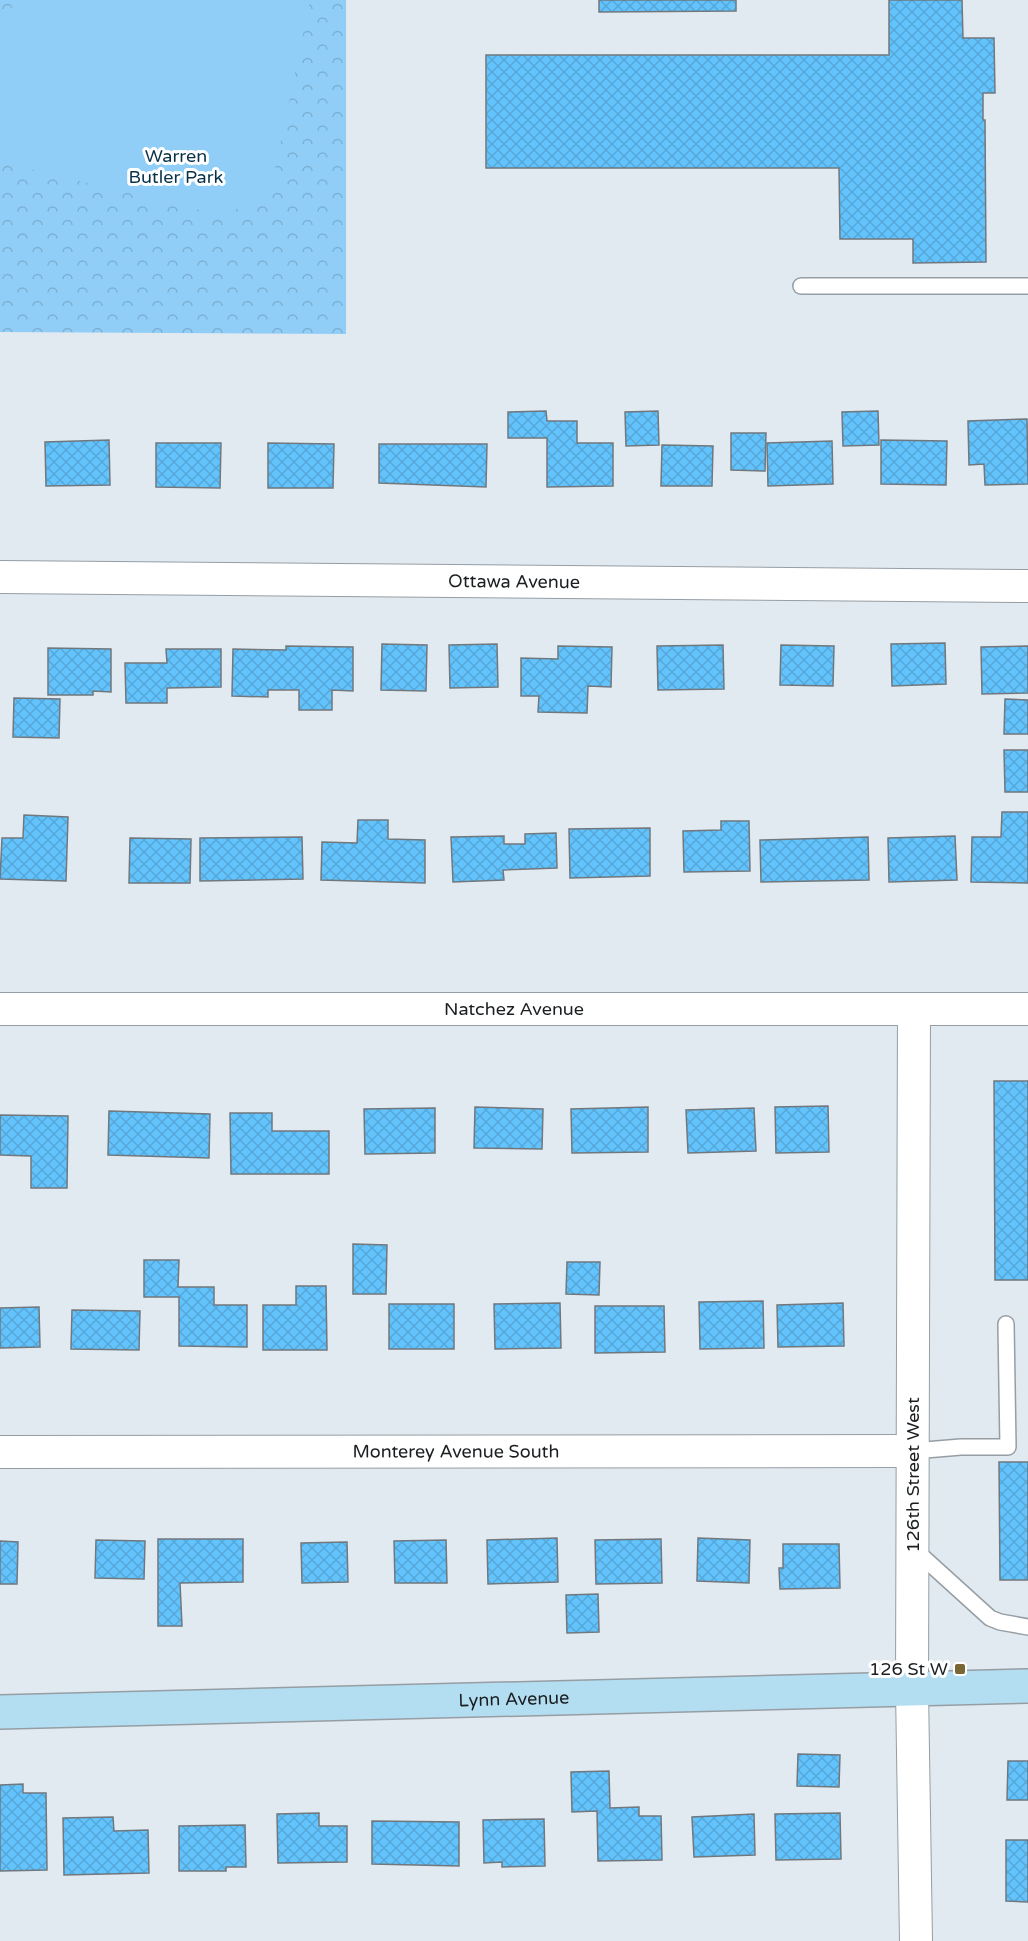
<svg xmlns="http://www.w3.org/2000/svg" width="1028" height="1941" font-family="'Varela Round',sans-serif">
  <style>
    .park { fill: url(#park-crowns) }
    .pitch { fill: #91cef7 }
    .building { fill: url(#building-cross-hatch); stroke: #70787e; stroke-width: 1.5 }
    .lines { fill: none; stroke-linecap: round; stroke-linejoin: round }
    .service-casing { stroke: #969ea4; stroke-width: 18 }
    .minor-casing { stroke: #969ea4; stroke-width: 34 }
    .secondary-casing { stroke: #969ea4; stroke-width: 36 }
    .service { stroke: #fff; stroke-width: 15 }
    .minor { stroke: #fff; stroke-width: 32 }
    .secondary { stroke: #b3def1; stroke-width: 33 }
    .poi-dot { fill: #7a6635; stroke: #fff; stroke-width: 2 }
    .labels { text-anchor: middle; stroke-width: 6; stroke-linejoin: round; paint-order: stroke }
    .park-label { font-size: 18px; fill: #073249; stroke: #fff }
    .street-label { font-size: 18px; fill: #1a1e20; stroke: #fff }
    .poi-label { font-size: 18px; fill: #1a1e20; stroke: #fff; text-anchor: end }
  </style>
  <defs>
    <pattern id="park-crowns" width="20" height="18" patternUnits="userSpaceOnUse" patternTransform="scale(1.5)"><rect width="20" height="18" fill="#91cef7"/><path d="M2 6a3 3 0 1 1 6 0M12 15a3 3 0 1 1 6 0" fill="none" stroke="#7cb0d3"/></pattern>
    <pattern id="building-cross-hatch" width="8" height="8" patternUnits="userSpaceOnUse" patternTransform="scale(1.5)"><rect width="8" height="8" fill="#63c3fc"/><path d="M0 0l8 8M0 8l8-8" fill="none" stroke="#55a7d8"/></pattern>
  </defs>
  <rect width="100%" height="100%" fill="#e1eaf1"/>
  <polygon class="park" points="0,0 346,0 346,334 0,332"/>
  <polygon class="pitch" points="20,0 310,0 271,188 225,216 0,162 0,20"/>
  <g class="building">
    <polygon points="599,0 736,0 736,11 599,12"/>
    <polygon points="889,0 962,0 963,38 994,38 995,93 983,93 983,120 985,120 986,262 913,263 913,239 840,239 839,168 486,168 486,55 889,55"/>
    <polygon points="546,411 547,421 577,421 577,443 613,443 613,486 547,487 547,438 508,438 508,412"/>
    <polygon points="658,411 659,445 626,446 625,412"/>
    <polygon points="878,411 879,445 843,446 842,412"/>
    <polygon points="1027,419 1028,484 985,485 984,464 969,465 968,421"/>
    <polygon points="731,433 766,433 765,471 731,470"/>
    <polygon points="109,440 110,485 46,486 45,442"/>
    <polygon points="881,440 947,441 946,485 881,484"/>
    <polygon points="832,441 833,484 768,486 767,443"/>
    <polygon points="156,443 221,443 220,488 156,487"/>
    <polygon points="268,443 334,444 333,488 268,488"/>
    <polygon points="379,444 487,444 486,487 379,483"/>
    <polygon points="662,445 713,446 712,486 661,486"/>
    <polygon points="945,643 946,684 892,686 891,644"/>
    <polygon points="382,644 427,645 426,691 381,690"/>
    <polygon points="497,644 498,687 450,688 449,645"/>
    <polygon points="723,645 724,689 658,690 657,646"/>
    <polygon points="781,645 834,646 833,686 780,685"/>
    <polygon points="286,646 353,647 353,691 332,690 332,710 299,710 299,690 268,690 268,697 232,696 233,649 286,650"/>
    <polygon points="558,646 612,647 611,687 588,686 587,713 538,712 539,696 521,696 521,658 558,659"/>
    <polygon points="1028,646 1028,693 982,694 981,647"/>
    <polygon points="48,648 111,649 111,692 93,691 93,695 48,695"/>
    <polygon points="166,649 221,649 221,687 167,688 167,703 126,703 125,663 167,663"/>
    <polygon points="14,698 60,699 59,738 13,737"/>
    <polygon points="1005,699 1028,700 1028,734 1004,734"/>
    <polygon points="1004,750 1028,750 1028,792 1005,792"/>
    <polygon points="1002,812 1028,812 1028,883 971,882 972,837 1001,837"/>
    <polygon points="24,815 68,817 66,881 0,879 2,838 23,838"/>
    <polygon points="358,820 388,820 388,839 425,840 425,883 321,880 322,842 357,843"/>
    <polygon points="721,821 749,821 750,871 684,872 683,831 721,830"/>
    <polygon points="650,828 650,876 570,878 569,829"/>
    <polygon points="556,833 557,868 503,870 504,880 453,882 451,837 504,836 504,844 525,844 525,834"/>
    <polygon points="955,836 957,880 889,882 888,838"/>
    <polygon points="302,837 303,879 200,881 200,838"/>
    <polygon points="868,837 869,880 761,882 760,840"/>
    <polygon points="130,838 191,839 190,883 129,883"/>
    <polygon points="994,1081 1028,1081 1028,1280 995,1280"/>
    <polygon points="828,1106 829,1152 776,1153 775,1107"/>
    <polygon points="475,1107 543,1109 542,1149 474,1148"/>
    <polygon points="648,1107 648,1152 572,1153 571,1109"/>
    <polygon points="435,1108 435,1153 365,1154 364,1109"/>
    <polygon points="754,1108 756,1151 688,1153 686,1110"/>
    <polygon points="109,1111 210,1114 209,1158 108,1155"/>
    <polygon points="230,1113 272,1113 272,1131 329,1131 329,1174 231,1174"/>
    <polygon points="0,1115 68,1116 67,1188 31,1188 31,1156 0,1155"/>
    <polygon points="353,1244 387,1245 386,1294 353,1294"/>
    <polygon points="144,1260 179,1260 178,1287 214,1287 214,1305 247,1305 247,1347 179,1346 179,1297 144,1297"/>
    <polygon points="567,1262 600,1262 599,1295 566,1294"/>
    <polygon points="296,1286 326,1286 327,1350 263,1350 263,1305 296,1305"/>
    <polygon points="763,1301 764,1348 700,1349 699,1302"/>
    <polygon points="560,1303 561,1348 495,1349 494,1304"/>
    <polygon points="843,1303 844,1346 778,1347 777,1305"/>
    <rect x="389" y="1304" width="65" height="45"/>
    <polygon points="595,1306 664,1306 665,1352 595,1353"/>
    <polygon points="39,1307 40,1347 0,1348 0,1308"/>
    <polygon points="72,1310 140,1311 139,1350 71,1349"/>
    <polygon points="999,1462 1028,1462 1028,1580 1000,1580"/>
    <polygon points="557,1538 558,1582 488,1584 487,1540"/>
    <polygon points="698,1538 750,1540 749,1583 697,1581"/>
    <polygon points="158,1539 243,1539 243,1582 180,1583 182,1626 158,1626"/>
    <polygon points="661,1539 662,1583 596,1584 595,1540"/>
    <polygon points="96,1540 145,1541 144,1579 95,1578"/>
    <polygon points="446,1540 447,1583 395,1583 394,1541"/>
    <polygon points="0,1541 18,1542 17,1584 0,1584"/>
    <polygon points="347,1542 348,1582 302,1583 301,1543"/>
    <polygon points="783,1544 839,1544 840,1588 780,1589 779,1568 783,1568"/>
    <polygon points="598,1594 599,1632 567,1633 566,1595"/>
    <polygon points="798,1754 840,1755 839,1787 797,1786"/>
    <polygon points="1008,1761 1028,1761 1028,1800 1007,1800"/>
    <polygon points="609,1771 610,1808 639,1807 639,1816 661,1816 662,1860 598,1861 597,1811 572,1812 571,1772"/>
    <polygon points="23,1784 23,1793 46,1793 47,1870 0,1871 0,1785"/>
    <polygon points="319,1813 319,1826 347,1826 347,1862 278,1863 277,1814"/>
    <polygon points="840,1813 841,1859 776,1860 775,1814"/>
    <polygon points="754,1814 755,1855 694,1857 692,1817"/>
    <polygon points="113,1817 114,1831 148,1830 149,1873 64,1875 63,1818"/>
    <polygon points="544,1819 545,1866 502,1867 502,1862 484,1863 483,1820"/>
    <polygon points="372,1821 459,1822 459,1866 372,1864"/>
    <polygon points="245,1825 246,1867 226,1867 226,1871 179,1871 179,1826"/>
    <polygon points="1006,1840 1028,1840 1028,1902 1006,1901"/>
  </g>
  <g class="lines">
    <defs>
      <g id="service">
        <polyline points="801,286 1028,286"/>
        <polyline points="913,1451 961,1447 1008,1447 1006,1324"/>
        <polyline points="915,1550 990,1618 1000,1622 1028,1627"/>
      </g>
      <g id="minor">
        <path id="s1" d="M0,577l1028,9"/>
        <path id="s2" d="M0,1009h1028"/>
        <polyline points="914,1010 912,1689 916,1941"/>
        <path id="s3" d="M0,1452l913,-1"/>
      </g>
      <g id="secondary">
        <path id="s4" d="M0,1712l1028,-26"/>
      </g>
    </defs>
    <use href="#service" class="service-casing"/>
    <use href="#minor" class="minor-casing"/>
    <use href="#secondary" class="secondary-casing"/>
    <use href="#service" class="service"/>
    <use href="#minor" class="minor"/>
    <use href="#secondary" class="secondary"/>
  </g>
  <rect class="poi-dot" x="954" y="1663" width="12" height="12" rx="3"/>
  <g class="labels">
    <g class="park-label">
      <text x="176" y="162">Warren<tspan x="176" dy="21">Butler Park</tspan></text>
    </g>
    <g class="street-label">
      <text dy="6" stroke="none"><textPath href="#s1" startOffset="514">Ottawa Avenue</textPath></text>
      <text dy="6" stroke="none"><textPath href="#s2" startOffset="514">Natchez Avenue</textPath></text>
      <text dy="6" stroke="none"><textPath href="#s3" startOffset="456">Monterey Avenue South</textPath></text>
      <text transform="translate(913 1475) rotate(-90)" y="6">126th Street West</text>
      <text dy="6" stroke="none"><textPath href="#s4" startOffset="514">Lynn Avenue</textPath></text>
    </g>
    <g class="poi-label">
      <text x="948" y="1675">126 St W</text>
    </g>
  </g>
</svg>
